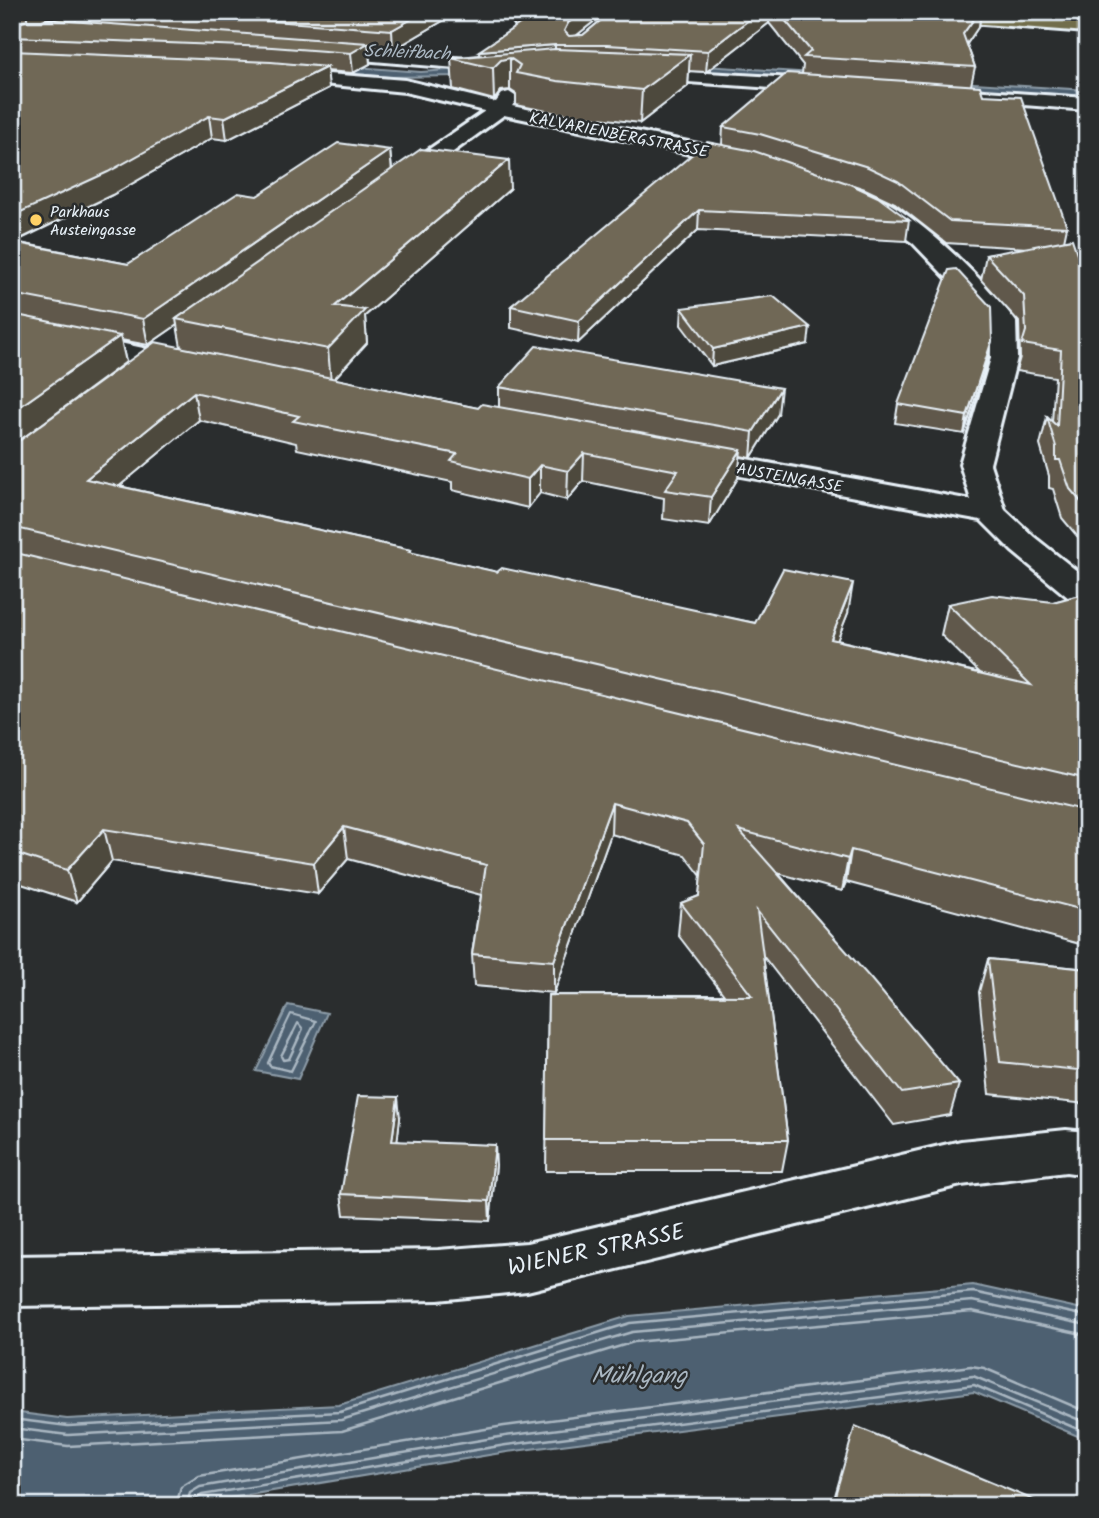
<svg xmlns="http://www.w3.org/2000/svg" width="1099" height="1518" font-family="Kalam,sans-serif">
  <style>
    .water { fill: #4e6171; stroke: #8c9ba7; stroke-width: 2 }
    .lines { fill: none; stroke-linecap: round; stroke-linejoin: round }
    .shore-far1 { stroke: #aab7c2; stroke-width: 2 }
    .shore { stroke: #aab7c2; stroke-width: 2.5 }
    .minor-casing { stroke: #e8f1f8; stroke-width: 6 }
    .major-casing { stroke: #e8f1f8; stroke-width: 6 }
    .minor { fill: #2a2d2e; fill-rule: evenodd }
    .major { fill: #716d4b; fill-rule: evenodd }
    .wall { fill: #60594b; stroke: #e8f1f8; stroke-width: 2; fill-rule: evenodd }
    .shaded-wall { fill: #4e483d; stroke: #e8f1f8; stroke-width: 2 }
    .building { fill: #706757; stroke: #e8f1f8; stroke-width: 2 }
    .poi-dot { fill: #ffd166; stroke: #2a2d2e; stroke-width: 2.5 }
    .labels { text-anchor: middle; stroke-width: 5; stroke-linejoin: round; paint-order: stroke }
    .far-street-label { font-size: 16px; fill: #e8f1f8; stroke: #2a2d2e }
    .far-poi-label { font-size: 16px; fill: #e8f1f8; stroke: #2a2d2e; text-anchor: start }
    .far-water-label { font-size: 18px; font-style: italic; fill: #aab7c2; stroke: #2a2d2e }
    .near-street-label { font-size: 23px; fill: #e8f1f8; stroke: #2a2d2e }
    .near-water-label { font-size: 24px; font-style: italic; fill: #aab7c2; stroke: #2a2d2e }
  </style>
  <rect width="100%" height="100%" fill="#2a2d2e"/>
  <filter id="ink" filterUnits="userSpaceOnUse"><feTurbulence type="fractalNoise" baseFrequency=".0143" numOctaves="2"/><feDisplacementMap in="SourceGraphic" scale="14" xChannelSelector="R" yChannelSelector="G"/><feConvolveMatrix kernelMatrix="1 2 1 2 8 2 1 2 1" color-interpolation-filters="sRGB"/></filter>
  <g filter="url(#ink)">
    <g class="water">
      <polygon points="73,45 421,72 579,60 640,62 1087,90 1087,96 580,64 462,76 389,77 98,50 17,50 20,47"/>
      <polygon points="288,1005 327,1013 298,1079 256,1071"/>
      <polygon points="973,1285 1087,1310 1087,1440 974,1392 507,1452 182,1506 12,1506 12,1412 67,1419 339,1405 629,1316"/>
    </g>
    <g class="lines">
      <g class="shore-far1">
        <polyline points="281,1035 291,1014 316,1021 309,1035"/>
        <polyline points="292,1035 298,1023 303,1029 300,1035"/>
      </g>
      <g class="shore">
        <polyline points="282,1033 268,1063 270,1066 291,1071 310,1033"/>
        <polyline points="293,1033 281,1056 283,1060 289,1059 301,1033"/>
        <polyline points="12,1419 68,1426 340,1412 630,1323 973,1292 1087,1316"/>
        <polyline points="12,1428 68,1435 341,1420 632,1332 972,1301 1087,1325"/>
        <polyline points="12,1439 68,1446 342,1431 634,1342 972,1311 1087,1335"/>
        <polyline points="176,1506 181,1487 199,1476 504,1426 971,1366 984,1368 1087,1412"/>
        <polyline points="186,1506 190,1493 200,1487 505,1436 973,1376 1087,1423"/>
        <polyline points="195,1506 196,1499 202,1495 506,1445 974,1385 1087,1433"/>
      </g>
      <defs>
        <g id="minor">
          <polygon points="332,48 480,60 489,65 480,70 326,57 323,53"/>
          <polygon points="638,69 829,80 838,86 829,92 632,78 629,74 632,70"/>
          <polygon points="277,70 405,80 496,102 502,94 509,92 518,98 512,106 747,154 754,156 757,160 754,164 747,166 504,115 406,186 390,186 387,181 390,176 485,111 405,92 271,79 268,75"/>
          <polygon points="970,90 1087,98 1087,110 963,100 961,96"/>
          <path d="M864,192c43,11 126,93 152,130l1,36 -27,106 15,46 29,27 53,42v27l-12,-3 -63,-52 -31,-31 -295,-54 -10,-3 -5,-6 5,-6 10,-3 285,52 -11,-36 31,-106 -1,-35 -77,-80 -57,-39 -3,-5 3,-5z"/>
          <polygon points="12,320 190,358 199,360 203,366 199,372 190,374 12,336"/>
          <polygon points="1066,1130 1087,1132 1087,1175 1066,1172 961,1185 527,1291 438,1300 12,1306 12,1256 438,1250 527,1243 961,1141"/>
        </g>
        <g id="major">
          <polygon points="79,12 105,12 103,15 12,43 12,32"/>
          <polygon points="882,12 958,12 1087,22 1087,32 890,17"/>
        </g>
      </defs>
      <use href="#minor" class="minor-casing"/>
      <use href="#major" class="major-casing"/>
      <use href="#minor" class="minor"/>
      <use href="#major" class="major"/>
    </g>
    <g class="wall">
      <path d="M12,12h57l-26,8 33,2 -1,-10h383l-65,38 -24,-2 1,16 -17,9 -26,-2 2,17 -102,52 -15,-2 -100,57 -97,47 113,22 129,-68 133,-46 2,19 118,20 -145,127 2,27 -33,36 144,29 21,-1v-20l279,27 -27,44 -11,-2 -2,22 -29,48 -46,-7 1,-21 -81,-17 -16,19 -27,-7 -12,15 -76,-18v-8l-155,-33 -1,-6 -97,-23 -80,66 292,64v3l86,19 258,51 93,-10 -11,27 143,33 -39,-38 7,-31 105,-2 34,-9v353l-241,-64 -4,9 -64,-18 181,211 -9,31 -56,10 -131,-169 25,184 -6,31h-236l2,-176h176l-46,-60 3,-32 18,-7 2,-20 -16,-21 -74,-21 -57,159 -80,-7 -2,-32 9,-59 -133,-36 -30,35 -206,-33 -35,41 -65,-21zM177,325l4,22 -165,96 110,-81 -5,-22 27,5z"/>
      <polygon points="506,12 606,12 577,35 583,35 611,12 981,12 979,26 967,44 975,67 971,85 983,95 1067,227 1064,241 1078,256 1085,132 1087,125 1087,548 1062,518 1053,489 1049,488 1049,476 1040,445 1047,417 1052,422 1055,377 1016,371 1020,357 1019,322 981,280 986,255 1027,248 946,243 895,203 865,189 850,184 909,220 906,241 698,230 578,343 511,328 511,306 722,145 723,127 802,74 803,65 769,23 706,72 689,71 688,86 640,123 557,113 516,105 516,94 510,90 501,91 494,100 453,89 451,58 479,55 515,27"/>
      <polygon points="682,308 808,344 712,366 681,325"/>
      <polygon points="992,340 988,358 964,434 895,423 898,404"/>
      <polygon points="988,959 1087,969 1087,1104 989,1094 979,992"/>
      <polygon points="400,1118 397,1141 496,1165 490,1221 344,1215 341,1194"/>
    </g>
    <g class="shaded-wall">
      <polygon points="26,12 69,12 28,24"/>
      <polygon points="424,12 458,12 393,50 392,30"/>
      <polygon points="582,12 606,12 567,43 564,31 568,23"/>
      <polygon points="759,12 770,12 769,23 706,72 708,51"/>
      <polygon points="979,12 981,12 979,26 960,54 963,34"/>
      <polygon points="368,43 370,64 353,73 351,53"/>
      <polygon points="555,45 555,65 520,65 510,58 510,90 501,91 494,100 493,68 480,64 479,51"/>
      <polygon points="690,54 688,86 640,123 642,90"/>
      <polygon points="327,67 329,88 227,140 224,118"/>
      <polygon points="209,116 212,138 112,195 12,243 12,216"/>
      <polygon points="390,150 392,173 176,319 177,325 148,345 143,319"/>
      <polygon points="509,160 510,189 365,316 367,343 331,382 328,349 335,306"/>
      <polygon points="699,210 698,230 578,343 579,321"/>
      <polygon points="810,327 808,344 712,366 713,349"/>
      <polygon points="120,336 126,362 12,446 12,412"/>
      <polygon points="992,340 988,358 964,434 967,416"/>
      <polygon points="781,388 778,414 751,458 753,432"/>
      <polygon points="194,392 199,420 93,508 86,479"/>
      <polygon points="741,450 738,478 709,526 711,497"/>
      <polygon points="584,453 583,481 567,500 568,471"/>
      <polygon points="540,465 540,493 528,508 528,479"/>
      <polygon points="853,583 848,613 826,669 831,639"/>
      <polygon points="612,803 611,834 554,993 554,961"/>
      <polygon points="344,827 348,859 318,894 314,863"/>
      <polygon points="104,829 112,861 77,902 67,870"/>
      <polygon points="851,850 846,882 842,891 848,859"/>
      <polygon points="398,1097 400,1118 395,1161 392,1141"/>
      <polygon points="495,1145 496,1165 490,1221 489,1201"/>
    </g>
    <g class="building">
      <polygon points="151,12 424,12 392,30"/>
      <polygon points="518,12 582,12 568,23 564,31 569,36 583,35 611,12 759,12 708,51 607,45 555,45 479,51 524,21"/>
      <polygon points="778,12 979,12 963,34 975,67 804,57 811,51"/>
      <polygon points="28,20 56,20 368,43 351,53 272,47 12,37 12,25"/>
      <polygon points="555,49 690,54 642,90 557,81 516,73 520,65 510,58 501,60 493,68 451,58"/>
      <polygon points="12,51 271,62 327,67 224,118 209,116 108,172 12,216"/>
      <polygon points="787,73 980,86 983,95 1021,97 1067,227 950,221 898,181 868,167 760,134 723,127"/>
      <polygon points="707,142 754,151 850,184 878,197 909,220 699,210 579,321 511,306"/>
      <polygon points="338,143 390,150 143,319 12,294 12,242 128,264 238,193 257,196"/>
      <polygon points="421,149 509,160 335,306 365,310 328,349 176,319"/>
      <polygon points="1087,179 1087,509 1070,489 1060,460 1056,460 1056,447 1047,417 1057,426 1061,350 1022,344 1026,331 1024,296 986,255 1072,239 1082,268"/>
      <polygon points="956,269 991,307 992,340 967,416 898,404 949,270"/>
      <polygon points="773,296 810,327 713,349 682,308"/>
      <polygon points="12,314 120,336 12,412"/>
      <polygon points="155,342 478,408 482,404 741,450 711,497 665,490 678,471 584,453 568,471 540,465 528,479 451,461 457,454 293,421 299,416 194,392 86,479 411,550 409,552 497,572 502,568 755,623 783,569 853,583 831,639 1031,685 948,604 992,595 1053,602 1087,593 1087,779 12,527 12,444 16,443"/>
      <polygon points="536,346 781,388 753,432 499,387"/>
      <polygon points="12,552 1087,811 1087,911 851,850 848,859 739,830 871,979 959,1084 902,1093 757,911 788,1140 546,1140 548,995 752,996 681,903 699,896 704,844 687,823 612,803 554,961 472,954 486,865 344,827 314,863 104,829 67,870 12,852"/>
      <polygon points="988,959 1087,969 1087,1071 1000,1062"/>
      <polygon points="358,1096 398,1097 392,1141 495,1145 489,1201 341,1194"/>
      <polygon points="855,1426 1048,1506 832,1506"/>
    </g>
  </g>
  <circle class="poi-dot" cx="36" cy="220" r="7"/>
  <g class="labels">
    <g class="far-street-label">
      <text transform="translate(619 134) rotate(11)" y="6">KALVARIENBERGSTRASSE</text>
      <text transform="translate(790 477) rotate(10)" y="6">AUSTEINGASSE</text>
    </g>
    <g class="far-poi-label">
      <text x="50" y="217">Parkhaus<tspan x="50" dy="18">Austeingasse</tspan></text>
    </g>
    <g class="far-water-label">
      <text transform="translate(407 52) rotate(2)" y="6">Schleifbach</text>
    </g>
    <g class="near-street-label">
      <text transform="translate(596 1249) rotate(-12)" y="8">WIENER STRASSE</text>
    </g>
    <g class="near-water-label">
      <text x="639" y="1383">Mühlgang</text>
    </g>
  </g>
  <rect width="1099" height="1518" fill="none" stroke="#2a2d2e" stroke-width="42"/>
  <rect x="21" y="21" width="1057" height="1476" fill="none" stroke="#e8f1f8" stroke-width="2.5" filter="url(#ink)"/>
</svg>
